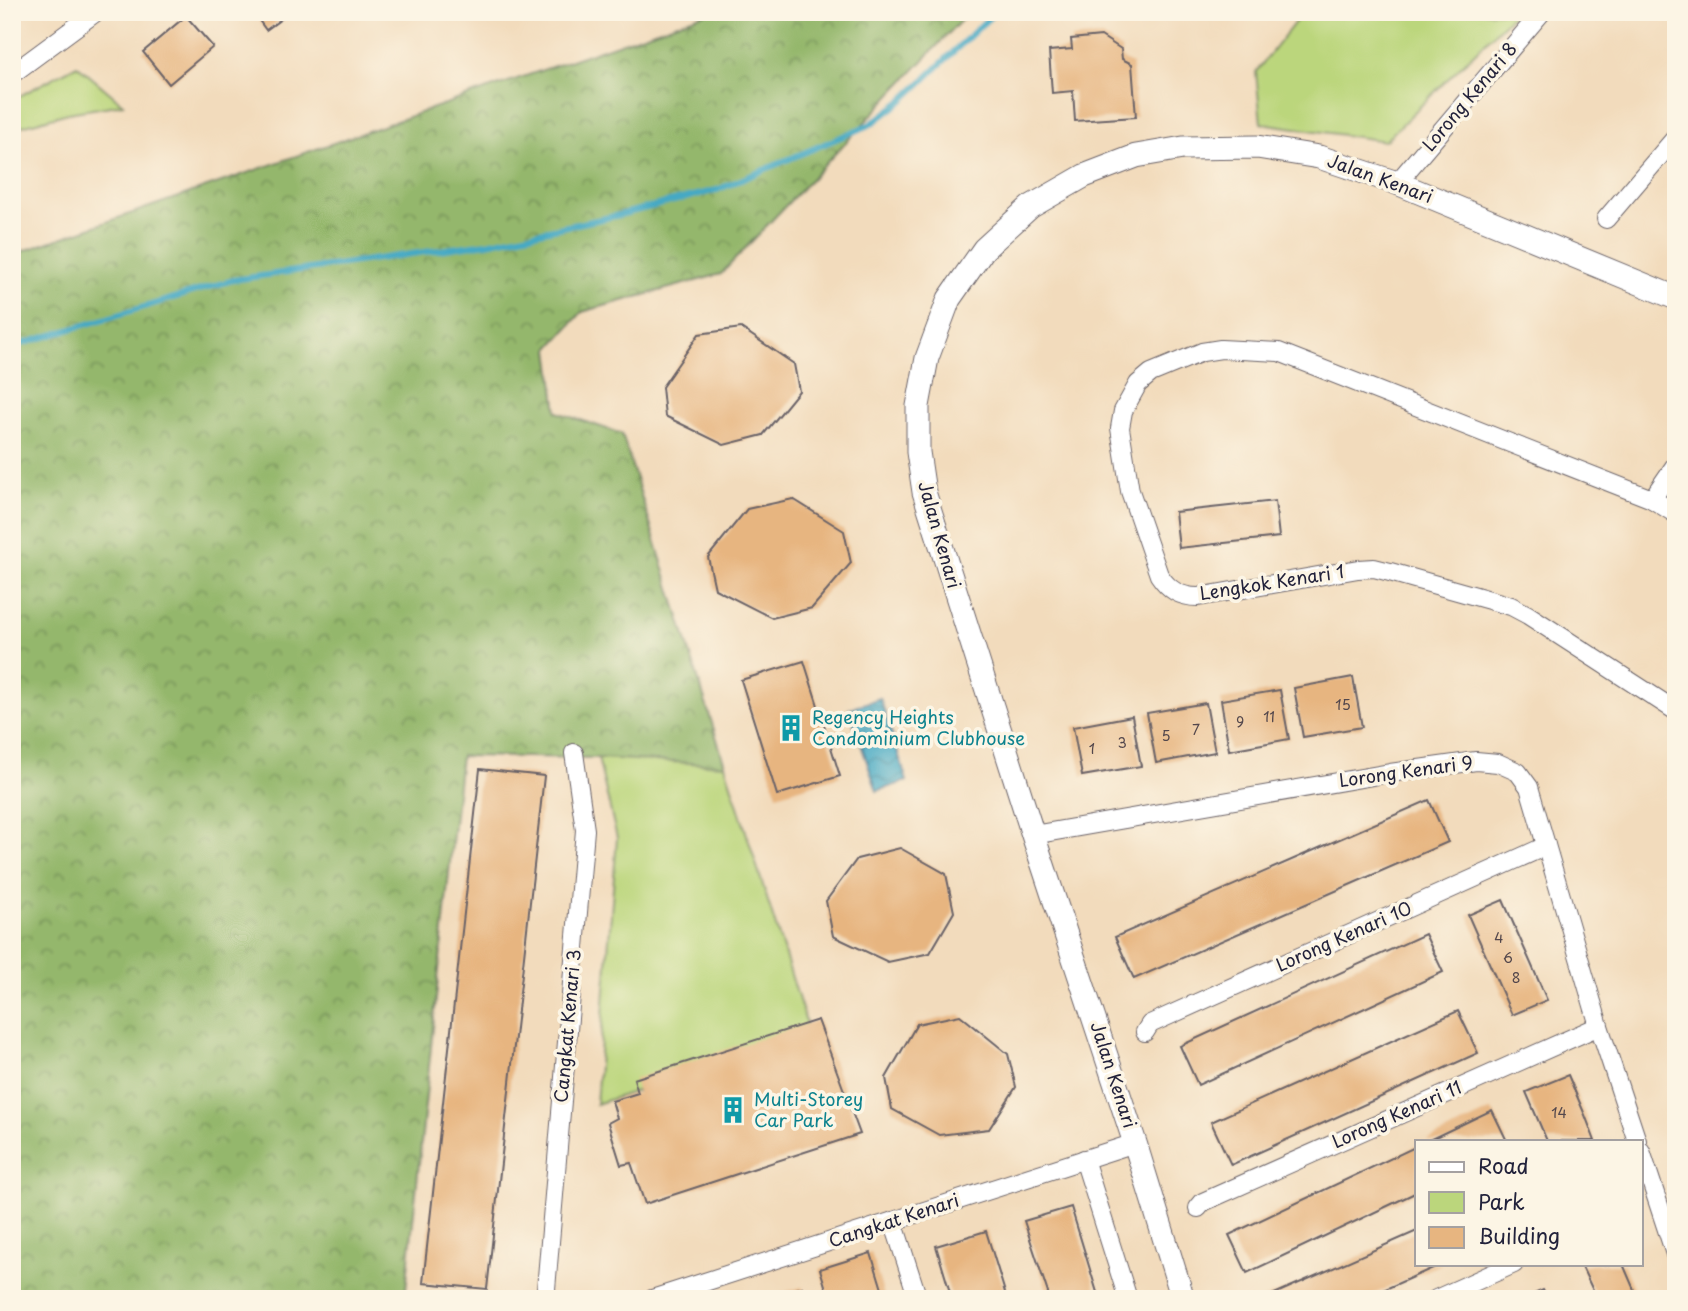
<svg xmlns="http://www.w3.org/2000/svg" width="1688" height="1311" font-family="'Playpen Sans',sans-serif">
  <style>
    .forest { fill: url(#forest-crowns); stroke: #5b6c54; stroke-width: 2 }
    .green { fill: #bbd67c; stroke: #6e7c5c; stroke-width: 2 }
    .water { fill: url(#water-waves); stroke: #336680; stroke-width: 2 }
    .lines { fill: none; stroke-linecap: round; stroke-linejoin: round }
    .stream { stroke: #44a9c4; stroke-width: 6 }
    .building { fill: #e7b580 }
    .minor-casing { stroke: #6b6368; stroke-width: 20 }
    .tertiary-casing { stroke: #6b6368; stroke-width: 25 }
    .minor { stroke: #fff; stroke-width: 18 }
    .tertiary { stroke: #fff; stroke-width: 23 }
    .labels { text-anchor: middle; stroke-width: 7; stroke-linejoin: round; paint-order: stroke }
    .number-label { font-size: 14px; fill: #53474c }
    .street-label { font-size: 18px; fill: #22223b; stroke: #fcf5e5 }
    .culture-label { font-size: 18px; fill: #0d838f; stroke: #fcf5e5; text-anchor: start }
  </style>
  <defs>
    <pattern id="forest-crowns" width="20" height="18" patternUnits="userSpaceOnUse" patternTransform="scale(1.75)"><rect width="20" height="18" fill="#94b76c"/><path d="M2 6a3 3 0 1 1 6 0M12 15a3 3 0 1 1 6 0" fill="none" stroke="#78945a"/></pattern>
    <pattern id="water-waves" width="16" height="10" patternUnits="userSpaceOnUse" patternTransform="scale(1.75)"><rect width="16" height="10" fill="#44a9c4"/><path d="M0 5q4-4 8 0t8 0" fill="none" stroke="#3889a0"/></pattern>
  </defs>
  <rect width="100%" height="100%" fill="#fcf5e5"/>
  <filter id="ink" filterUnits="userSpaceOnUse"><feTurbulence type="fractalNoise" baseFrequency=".0143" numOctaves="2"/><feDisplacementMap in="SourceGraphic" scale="14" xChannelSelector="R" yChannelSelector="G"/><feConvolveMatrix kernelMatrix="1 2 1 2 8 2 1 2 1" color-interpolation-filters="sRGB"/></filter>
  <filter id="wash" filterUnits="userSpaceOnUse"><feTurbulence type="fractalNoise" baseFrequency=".00686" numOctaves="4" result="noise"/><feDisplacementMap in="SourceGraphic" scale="28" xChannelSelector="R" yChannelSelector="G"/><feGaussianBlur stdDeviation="1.57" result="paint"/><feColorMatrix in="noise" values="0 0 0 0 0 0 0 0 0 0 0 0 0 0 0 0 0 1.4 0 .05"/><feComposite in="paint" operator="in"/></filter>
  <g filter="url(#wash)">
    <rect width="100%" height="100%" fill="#f2dbbc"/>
    <polygon class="forest" points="709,12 969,12 721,274 582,312 549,349 557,412 622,434 725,765 598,758 461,756 405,1299 12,1299 12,255"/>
    <g class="green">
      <polygon points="1303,12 1516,12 1385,141 1261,123 1256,72"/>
      <polygon points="77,65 123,104 68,113 12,129 12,100"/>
      <polygon points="598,758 725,765 810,1035 596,1104 617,838"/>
    </g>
    <polygon class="water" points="880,698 907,781 877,791 849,709"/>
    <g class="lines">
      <polyline class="stream" points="12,347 233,280 487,243 615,216 717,190 871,124 903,100 995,12"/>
    </g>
    <g id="blocks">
      <g class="building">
        <polygon points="253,12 287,12 288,14 266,30"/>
        <polygon points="186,16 213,47 169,84 143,52"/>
        <polygon points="1101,36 1121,49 1122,59 1132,64 1136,117 1075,121 1073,91 1052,93 1049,51 1072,49 1071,39"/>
        <polygon points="741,328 794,364 799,391 763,435 724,445 665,416 662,387 699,334"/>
        <polygon points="793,499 844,531 851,563 812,608 772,618 715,589 708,557 747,509"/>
        <polygon points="1275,501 1279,537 1179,548 1175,512"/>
        <polygon points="804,661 840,776 777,795 741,680"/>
        <polygon points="1353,677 1362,727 1303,737 1294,688"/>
        <polygon points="1280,690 1289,739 1229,750 1221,700"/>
        <polygon points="1206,703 1215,752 1156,763 1147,713"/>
        <polygon points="1132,716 1141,766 1082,776 1073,727"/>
        <polygon points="480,769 544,776 487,1289 423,1283"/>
        <polygon points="1429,800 1448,842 1134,979 1115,937"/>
        <polygon points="900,848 946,874 954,912 930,953 888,962 833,936 826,901 857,859"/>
        <polygon points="1503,900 1547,1000 1512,1015 1468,915"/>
        <polygon points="1425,934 1443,972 1198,1085 1180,1046"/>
        <polygon points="1458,1011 1478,1053 1231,1165 1211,1122"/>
        <polygon points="960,1015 1008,1054 1016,1087 989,1129 939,1135 892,1109 886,1078 917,1024"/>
        <polygon points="818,1020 860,1134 645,1204 631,1163 621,1165 608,1123 617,1118 612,1101 638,1093 634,1079"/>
        <polygon points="1568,1075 1585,1115 1595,1141 1547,1141 1526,1092"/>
        <polygon points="1492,1110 1507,1141 1427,1141"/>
        <polygon points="1417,1146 1417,1192 1247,1273 1229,1235"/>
        <polygon points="1071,1207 1099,1299 1050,1299 1024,1221"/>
        <polygon points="986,1231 1007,1299 952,1299 936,1246"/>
        <polygon points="1417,1231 1417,1264 1442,1264 1363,1299 1263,1299"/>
        <polygon points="871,1253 885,1299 829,1299 820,1269"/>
        <polygon points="1623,1264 1638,1299 1597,1299 1581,1265"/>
        <polygon points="802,1287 806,1299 767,1299 767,1298"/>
        <polygon points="1543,1290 1547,1299 1523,1299"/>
      </g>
    </g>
  </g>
  <g filter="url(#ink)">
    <use href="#blocks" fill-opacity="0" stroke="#6b6368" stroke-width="2"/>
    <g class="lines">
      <defs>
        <g id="minor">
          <polyline points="12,74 96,12"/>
          <polyline points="1397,183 1542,12"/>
          <polyline points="1606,219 1676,137"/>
          <polyline points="1652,499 1676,464"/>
          <path d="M1676,514l-24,-15 -373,-147 -58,-3 -19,3 -51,21 -13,11 -15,27 -3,17 10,63 29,84c10,15 21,22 39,22l160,-28 16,-1 16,4 121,34 17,9 148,96"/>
          <polyline points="1033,835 1390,773 1476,761 1498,763 1518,772 1529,787 1599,1026 1637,1141"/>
          <polyline points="1145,1032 1150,1024 1546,846"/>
          <polyline points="1641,1151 1676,1257"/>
          <polyline points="1084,1159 1128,1299"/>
          <polyline points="1198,1208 1203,1202 1599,1026"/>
          <polyline points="893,1221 918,1299"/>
          <polyline points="548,1299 546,1289 585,830 574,753"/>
          <polyline points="652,1299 1135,1143"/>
          <polyline points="1436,1299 1514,1264"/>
        </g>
        <polyline id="tertiary" points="1183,1299 1135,1143 1033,835 924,492 918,452 918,406 927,358 949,299 984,249 1030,207 1084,176 1136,156 1183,148 1257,147 1319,157 1397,183 1676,298"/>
      </defs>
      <use href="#minor" class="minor-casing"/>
      <use href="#tertiary" class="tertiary-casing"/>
      <use href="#minor" class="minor"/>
      <use href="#tertiary" class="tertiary"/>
    </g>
  </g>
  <defs>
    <symbol id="building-bare" viewBox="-9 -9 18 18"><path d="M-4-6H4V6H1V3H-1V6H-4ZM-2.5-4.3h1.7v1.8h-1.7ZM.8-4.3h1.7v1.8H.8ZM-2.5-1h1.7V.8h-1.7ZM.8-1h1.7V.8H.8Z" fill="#0f9aa8" stroke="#fcf5e5" stroke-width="2.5" paint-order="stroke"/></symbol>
  </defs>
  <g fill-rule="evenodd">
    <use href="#building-bare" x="772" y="709" width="38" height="38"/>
    <use href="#building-bare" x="714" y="1091" width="38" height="38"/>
  </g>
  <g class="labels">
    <g class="number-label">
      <text x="1343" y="710">15</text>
      <text x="1269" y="722">11</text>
      <text x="1240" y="727">9</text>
      <text x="1196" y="735">7</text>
      <text x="1166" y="741">5</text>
      <text x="1122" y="748">3</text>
      <text x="1092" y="754">1</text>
      <text x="1499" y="943">4</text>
      <text x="1508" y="963">6</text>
      <text x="1516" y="983">8</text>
      <text x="1559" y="1118">14</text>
    </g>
    <g class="street-label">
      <text transform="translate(1470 97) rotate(-50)" y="6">Lorong Kenari 8</text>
      <text transform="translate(1380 179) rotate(20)" y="6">Jalan Kenari</text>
      <text transform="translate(939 535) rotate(74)" y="6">Jalan Kenari</text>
      <text transform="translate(1272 583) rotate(-9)" y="6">Lengkok Kenari 1</text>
      <text transform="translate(1406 772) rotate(-8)" y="6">Lorong Kenari 9</text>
      <text transform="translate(1344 937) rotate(-24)" y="6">Lorong Kenari 10</text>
      <text transform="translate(568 1026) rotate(-85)" y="6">Cangkat Kenari 3</text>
      <text transform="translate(1113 1075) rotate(72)" y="6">Jalan Kenari</text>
      <text transform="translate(1397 1115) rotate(-24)" y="6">Lorong Kenari 11</text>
      <text transform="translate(894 1221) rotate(-18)" y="6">Cangkat Kenari</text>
    </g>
    <g class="culture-label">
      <text x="812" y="724">Regency Heights<tspan x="812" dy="21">Condominium Clubhouse</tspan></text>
      <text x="754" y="1106">Multi-Storey<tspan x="754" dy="21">Car Park</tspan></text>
    </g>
  </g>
  <rect width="1688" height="1311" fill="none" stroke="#fcf5e5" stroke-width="42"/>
  <rect x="1415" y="1140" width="228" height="126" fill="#fcf5e5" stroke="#a5a1a1" stroke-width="2"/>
  <rect x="1429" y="1162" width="35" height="10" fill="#ffffff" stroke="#a5a1a1" stroke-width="2"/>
  <text x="1478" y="1174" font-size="21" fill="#22223b">Road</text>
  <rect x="1429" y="1192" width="35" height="21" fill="#bbd67c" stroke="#a5a1a1" stroke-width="2"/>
  <text x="1478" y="1210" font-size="21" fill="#22223b">Park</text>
  <rect x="1429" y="1227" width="35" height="21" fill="#e7b580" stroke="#a5a1a1" stroke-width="2"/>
  <text x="1478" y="1244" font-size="21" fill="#22223b">Building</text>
</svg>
